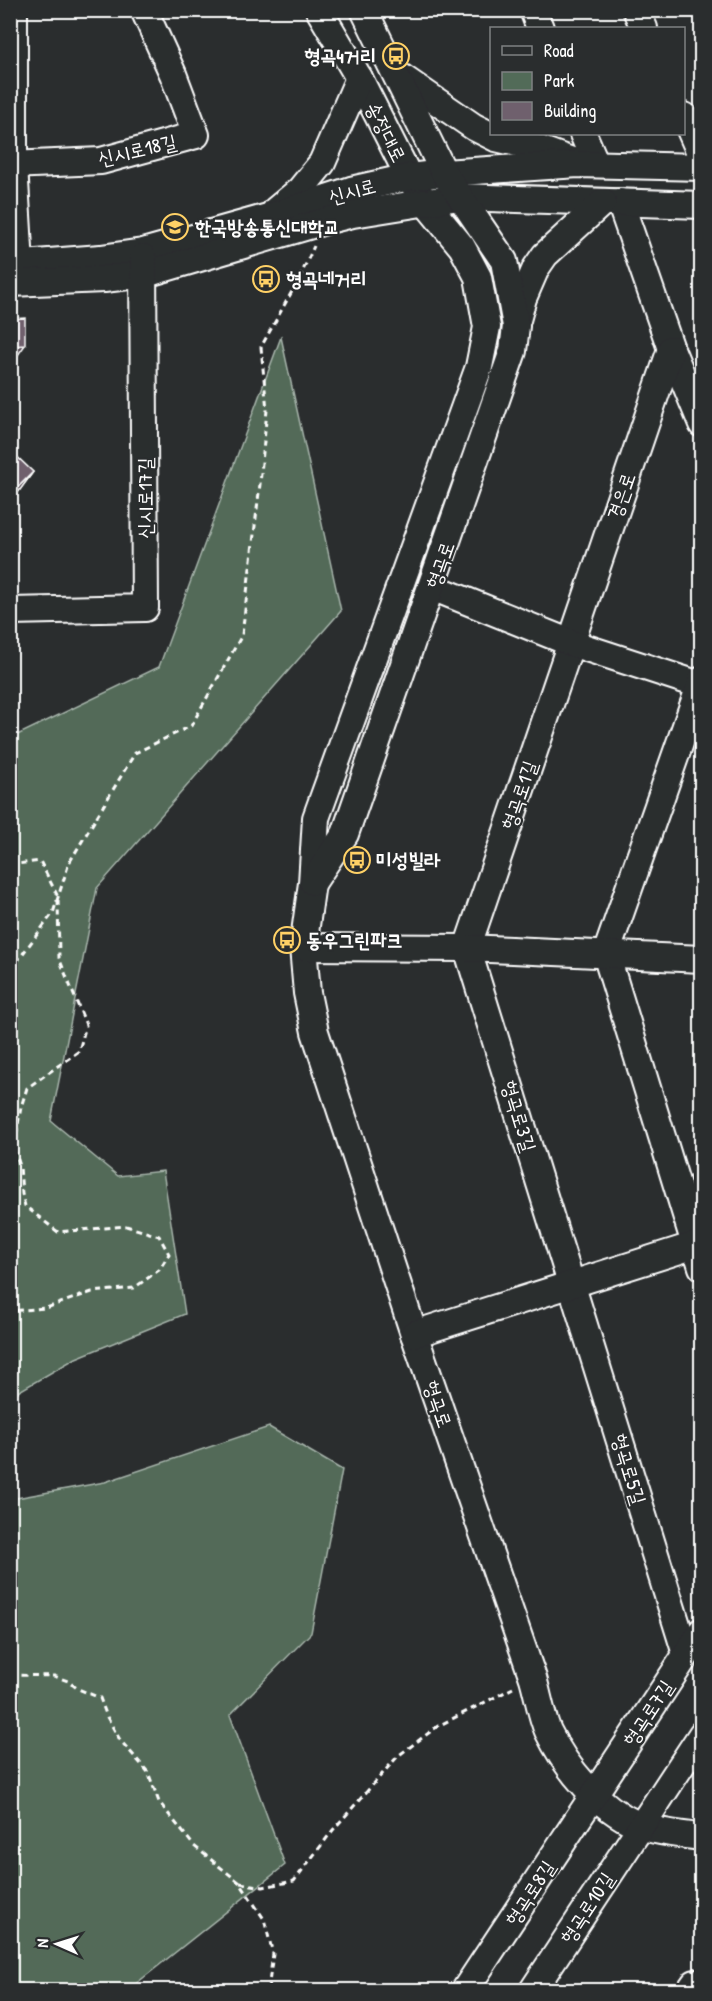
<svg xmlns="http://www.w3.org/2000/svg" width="712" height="2001" font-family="'Patrick Hand','Poor Story',sans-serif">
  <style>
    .green { fill: #526b58; stroke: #a8b5ac; stroke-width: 1.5 }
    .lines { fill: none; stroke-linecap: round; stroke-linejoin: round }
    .minor-casing { stroke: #fff; stroke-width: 30 }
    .path { stroke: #fff; stroke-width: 3; stroke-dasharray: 6 4.5; stroke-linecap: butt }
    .minor { stroke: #2a2d2e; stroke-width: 26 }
    .wall { fill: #5f535e; stroke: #fff; stroke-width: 1.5 }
    .shaded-wall { fill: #4e434c; stroke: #fff; stroke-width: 1.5 }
    .building { fill: #6f606d; stroke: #fff; stroke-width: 1.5 }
    .labels { text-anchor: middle; stroke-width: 4.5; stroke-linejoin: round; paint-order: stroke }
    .poi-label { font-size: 20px; font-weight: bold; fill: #fff; stroke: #2a2d2e; text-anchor: start }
    .street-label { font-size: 20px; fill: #fff; stroke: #2a2d2e }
  </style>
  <rect width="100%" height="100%" fill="#2a2d2e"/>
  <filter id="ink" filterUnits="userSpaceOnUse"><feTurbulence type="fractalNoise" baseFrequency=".0167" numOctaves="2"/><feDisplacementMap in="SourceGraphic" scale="12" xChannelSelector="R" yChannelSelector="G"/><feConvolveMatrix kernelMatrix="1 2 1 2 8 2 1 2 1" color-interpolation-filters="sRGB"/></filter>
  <g filter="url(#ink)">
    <g class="green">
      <polygon points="281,337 341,611 97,888 51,1121 118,1176 163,1171 185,1314 76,1358 11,1396 11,738 159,667"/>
      <polygon points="269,1427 342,1470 311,1633 230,1715 285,1865 128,1990 11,1990 11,1499 105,1482"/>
    </g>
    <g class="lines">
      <defs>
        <g id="minor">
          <polyline points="14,10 14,165 20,265"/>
          <path d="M319,10l40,68 50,99 16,25 37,45 16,30 9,50 -8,40 -163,451 -4,65 -9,64 4,46 8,39 99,302 119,344c5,17 8,37 15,53 19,39 50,76 90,94 17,7 45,10 64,12"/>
          <polyline points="533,10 540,28"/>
          <polyline points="636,10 644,28"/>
          <polyline points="397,74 474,127 496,138 531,146 569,160"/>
          <polyline points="684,116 702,157"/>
          <polyline points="583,134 596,164"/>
          <polyline points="10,165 101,161 196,135 173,74 144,10"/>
          <polyline points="620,202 671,349 702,424"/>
          <polyline points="276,210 300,190 322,163 359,78"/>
          <polyline points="10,265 101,258 143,252 268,217 351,190 409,177 444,173 578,164 702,167"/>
          <polyline points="10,283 104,279 145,274 325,221 353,214 459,197 702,205"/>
          <polyline points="517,320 523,298 536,268 545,255 603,202"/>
          <polyline points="671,349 467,948 686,1654"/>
          <polyline points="432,587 571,643 700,685"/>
          <polyline points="10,611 145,608 143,257"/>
          <polyline points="702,680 606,954 702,1267"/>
          <polyline points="313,882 345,834 513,351 516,326 504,261 444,173 364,10"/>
          <polyline points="303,947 467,948 702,959"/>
          <polyline points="414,1334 702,1243"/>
          <polyline points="465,1990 702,1631"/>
          <polyline points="533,1990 702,1734"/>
          <polyline points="690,1990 695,1983 702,1982"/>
        </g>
      </defs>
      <use href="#minor" class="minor-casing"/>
      <g class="path">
        <polyline points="10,865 40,861 58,897 59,958 86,1025 79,1051 27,1088 21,1107 14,1148 20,1166 22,1194 25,1206 58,1232 126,1226 159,1236 169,1254 159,1270 134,1288 92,1292 46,1308 10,1311"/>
        <polyline points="10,971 53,913 69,863 135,753 191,726 242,635 260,484 267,410 261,347 300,277 314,246"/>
        <polyline points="10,1675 54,1676 68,1681 78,1689 100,1698 107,1717 120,1740 148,1772 159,1802 194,1846 240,1883 264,1919 273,1954 268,1990"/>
        <polyline points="240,1883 263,1887 294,1881 333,1830 398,1756 438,1726 513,1688"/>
      </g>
      <use href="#minor" class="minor"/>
    </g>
    <polygon class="wall" points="10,450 33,472 14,498 10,502"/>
    <g class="shaded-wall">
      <polygon points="25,345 10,366 11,346"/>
      <polygon points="33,472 14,498 10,502 10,496 14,491"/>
    </g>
    <g class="building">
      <polygon points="25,318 25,345 11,346 14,435 10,435 10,319"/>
      <polygon points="10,450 33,472 14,491 10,489"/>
    </g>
  </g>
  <defs>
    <symbol id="bus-ring" viewBox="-11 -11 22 22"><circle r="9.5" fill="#2a2d2e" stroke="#ffd166" stroke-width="1.5"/><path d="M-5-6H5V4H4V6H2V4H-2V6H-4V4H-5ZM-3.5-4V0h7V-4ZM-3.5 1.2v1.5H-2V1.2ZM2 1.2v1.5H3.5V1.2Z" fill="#ffd166"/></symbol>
    <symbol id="university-ring" viewBox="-11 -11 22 22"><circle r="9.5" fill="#2a2d2e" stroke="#ffd166" stroke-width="1.5"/><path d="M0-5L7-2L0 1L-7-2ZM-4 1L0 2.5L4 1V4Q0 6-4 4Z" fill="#ffd166"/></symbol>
  </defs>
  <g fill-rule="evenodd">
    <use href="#bus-ring" x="381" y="41" width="30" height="30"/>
    <use href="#university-ring" x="160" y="212" width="30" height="30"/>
    <use href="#bus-ring" x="251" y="264" width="30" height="30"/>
    <use href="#bus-ring" x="342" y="845" width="30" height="30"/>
    <use href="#bus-ring" x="272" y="925" width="30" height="30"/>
  </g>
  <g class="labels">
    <g class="poi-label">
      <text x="376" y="63" text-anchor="end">형곡4거리</text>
      <text x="195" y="234">한국방송통신대학교</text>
      <text x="286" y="286">형곡네거리</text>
      <text x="376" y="867">미성빌라</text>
      <text x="306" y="947">동우그린파크</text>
    </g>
    <g class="street-label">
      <text transform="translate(386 132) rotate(63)" y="7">송정대로</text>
      <text transform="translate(137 150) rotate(-13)" y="7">신시로18길</text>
      <text transform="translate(352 191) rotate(-15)" y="7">신시로</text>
      <text transform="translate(621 496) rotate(-71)" y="7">경은로</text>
      <text transform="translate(145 498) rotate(-90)" y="7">신시로17길</text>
      <text transform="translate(440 565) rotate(-71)" y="7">형곡로</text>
      <text transform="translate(519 795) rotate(-71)" y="7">형곡로1길</text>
      <text transform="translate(519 1116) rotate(73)" y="7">형곡로3길</text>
      <text transform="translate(438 1404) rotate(71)" y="7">형곡로</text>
      <text transform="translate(629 1469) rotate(73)" y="7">형곡로5길</text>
      <text transform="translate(648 1713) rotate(-57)" y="7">형곡로7길</text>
      <text transform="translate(530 1893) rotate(-57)" y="7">형곡로8길</text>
      <text transform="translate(587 1908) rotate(-57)" y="7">형곡로10길</text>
    </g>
  </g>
  <rect width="712" height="2001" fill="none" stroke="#2a2d2e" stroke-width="36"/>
  <rect x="18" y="18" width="676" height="1965" fill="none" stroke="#fff" stroke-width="2" filter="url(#ink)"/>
  <rect x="490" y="27" width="195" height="108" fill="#2a2d2e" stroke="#7f8182" stroke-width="1.5"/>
  <rect x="502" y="46" width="30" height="9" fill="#2a2d2e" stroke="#7f8182" stroke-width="1.5"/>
  <text x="544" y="57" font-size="18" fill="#ffffff">Road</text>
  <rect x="502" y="72" width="30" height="18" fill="#526b58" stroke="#7f8182" stroke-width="1.5"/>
  <text x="544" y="87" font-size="18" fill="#ffffff">Park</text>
  <rect x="502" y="102" width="30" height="18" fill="#6f606d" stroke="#7f8182" stroke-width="1.5"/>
  <text x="544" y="117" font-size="18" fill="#ffffff">Building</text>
  <g transform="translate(57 1944) rotate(273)" stroke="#2a2d2e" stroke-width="4.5" paint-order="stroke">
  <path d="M0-4.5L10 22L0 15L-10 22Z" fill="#ffffff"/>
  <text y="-9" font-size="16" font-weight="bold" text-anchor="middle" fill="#ffffff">N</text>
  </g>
</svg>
